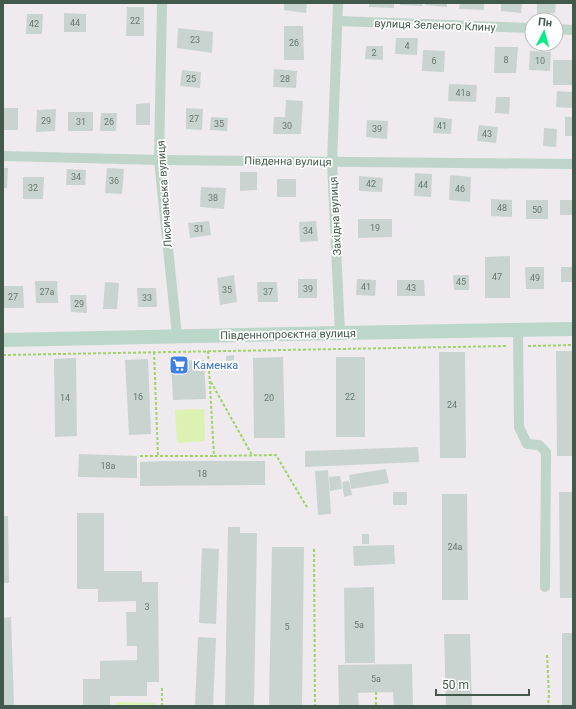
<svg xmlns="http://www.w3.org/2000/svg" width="576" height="709" font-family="Roboto,sans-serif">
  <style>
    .green { fill: #dbf2b2 }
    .building { fill: #c9d4d1 }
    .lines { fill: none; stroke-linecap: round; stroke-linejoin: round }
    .path { stroke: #9fd367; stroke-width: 2; stroke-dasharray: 3 2; stroke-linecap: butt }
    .minor { stroke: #bfd5c9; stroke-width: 10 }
    .secondary { stroke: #bbd7c9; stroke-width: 14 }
    .labels { text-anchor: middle; stroke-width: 3.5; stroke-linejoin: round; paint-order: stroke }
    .number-label { font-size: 9px; fill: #64786e }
    .street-label { font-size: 11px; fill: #425a4d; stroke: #fff }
    .shop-label { font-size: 11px; fill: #366cbe; stroke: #fff; text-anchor: start }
  </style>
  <rect width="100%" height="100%" fill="#eeeaee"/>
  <g class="green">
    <polygon points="204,409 205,441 177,443 175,410"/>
    <polygon points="116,702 155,703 155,706 116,706"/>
  </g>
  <g class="building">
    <polygon points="284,3 307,3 306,13 284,10"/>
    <polygon points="369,3 394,3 394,8 369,7"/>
    <polygon points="400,3 422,3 422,6 400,5"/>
    <polygon points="425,3 447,3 447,7 425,5"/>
    <polygon points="460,3 484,3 484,10 459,9"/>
    <polygon points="501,3 522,3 521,13 501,11"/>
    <polygon points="537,3 556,3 555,13 537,13"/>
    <polygon points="127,7 144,7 144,36 126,36"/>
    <polygon points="64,13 86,14 86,32 64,32"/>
    <polygon points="27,14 43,14 42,34 26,34"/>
    <polygon points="284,26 303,26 304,60 284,60"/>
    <polygon points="178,28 213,32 212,53 177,48"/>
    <polygon points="396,38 418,38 417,55 395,54"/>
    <polygon points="366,46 383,46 383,60 365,59"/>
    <polygon points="495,47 518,47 516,73 494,73"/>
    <polygon points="423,50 445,51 444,72 422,71"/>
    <polygon points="530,51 551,52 550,71 529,70"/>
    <rect x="553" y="60" width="20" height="25"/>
    <polygon points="274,69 297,71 296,88 273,87"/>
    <polygon points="182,70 201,72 200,88 180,86"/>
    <polygon points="449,84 477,85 476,102 448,101"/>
    <polygon points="557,91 573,92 573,108 556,107"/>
    <polygon points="496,97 510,97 509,114 495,113"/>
    <polygon points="286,100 303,101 301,134 273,134 274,117 285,117"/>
    <polygon points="150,103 150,125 136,125 136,104"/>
    <rect x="3" y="108" width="15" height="22"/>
    <polygon points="186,108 203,109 202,130 186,129"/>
    <polygon points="56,109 55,131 36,132 37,110"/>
    <rect x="68" y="112" width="25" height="19"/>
    <polygon points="101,113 117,113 116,131 100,131"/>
    <polygon points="211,117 228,118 227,131 210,130"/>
    <polygon points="434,117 452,119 451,134 433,133"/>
    <rect x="565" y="117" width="8" height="19"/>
    <polygon points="367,120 388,121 387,139 366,137"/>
    <polygon points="479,125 498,127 496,143 477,141"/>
    <polygon points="544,128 557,129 556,147 543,146"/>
    <polygon points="3,168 8,168 7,188 3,188"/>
    <polygon points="107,168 124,169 122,194 105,193"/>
    <polygon points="67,169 86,170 85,185 66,185"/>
    <polygon points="240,172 257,172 257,190 240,191"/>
    <polygon points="415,173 432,174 431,197 414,196"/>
    <polygon points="450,175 471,177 470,202 449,200"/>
    <polygon points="359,176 383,178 382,192 359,191"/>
    <polygon points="23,177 44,177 43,199 23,199"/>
    <rect x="277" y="179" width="19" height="18"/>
    <polygon points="201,187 226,188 224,209 200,207"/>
    <polygon points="491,199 512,200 512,217 491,216"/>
    <rect x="526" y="200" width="22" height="19"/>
    <rect x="560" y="200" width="13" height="15"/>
    <polygon points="358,219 392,219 392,237 358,238"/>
    <polygon points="209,221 211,235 190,238 188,223"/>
    <polygon points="316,221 318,241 300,242 299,222"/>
    <polygon points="510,256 510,298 485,298 485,257"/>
    <polygon points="525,267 544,267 544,289 526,289"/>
    <rect x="561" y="267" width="12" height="15"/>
    <polygon points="234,275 237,302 220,305 217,278"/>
    <polygon points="453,275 469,275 469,290 454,290"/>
    <rect x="298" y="279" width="19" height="19"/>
    <polygon points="357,279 376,280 375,296 356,295"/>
    <polygon points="397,280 424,280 425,296 397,296"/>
    <polygon points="35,281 57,281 58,303 36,303"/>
    <polygon points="105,282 119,283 117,309 103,309"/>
    <polygon points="257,282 277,282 278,302 258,302"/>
    <polygon points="3,286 23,286 24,308 3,308"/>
    <polygon points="137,288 156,288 157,307 138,307"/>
    <polygon points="70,295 86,295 87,313 71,312"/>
    <polygon points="556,351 573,351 573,456 557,456"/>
    <polygon points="439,352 465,352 466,458 440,458"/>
    <polygon points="234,355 234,360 226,361 226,356"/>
    <polygon points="283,357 285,438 254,438 253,358"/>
    <rect x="336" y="357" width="29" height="80"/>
    <polygon points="76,358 77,436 55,437 54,359"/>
    <polygon points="148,359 151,434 129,435 125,360"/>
    <polygon points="204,360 206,399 173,400 171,361"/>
    <polygon points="418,447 419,462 305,467 305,451"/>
    <polygon points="79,454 137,456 137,478 78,477"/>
    <polygon points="164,461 265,461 265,485 140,486 140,462"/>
    <polygon points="386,469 389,483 351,489 349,475"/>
    <polygon points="328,470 331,514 318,515 315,471"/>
    <polygon points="340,476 342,489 330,491 329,477"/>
    <polygon points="349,481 352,495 344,497 342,482"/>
    <rect x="393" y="492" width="14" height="13"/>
    <polygon points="559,492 573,492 573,598 560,598"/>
    <polygon points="442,494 467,494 468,600 442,600"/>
    <polygon points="77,513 104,513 104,571 142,571 142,582 158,582 159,682 147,682 147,696 110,696 110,706 83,706 83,679 100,679 100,661 137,660 137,646 127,646 126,612 136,612 136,601 98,602 98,589 77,589"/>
    <polygon points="3,516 8,516 9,583 3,583"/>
    <polygon points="228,527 240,527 240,533 257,533 254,706 225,706"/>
    <rect x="362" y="534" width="7" height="10"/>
    <polygon points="394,545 395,564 354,566 353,546"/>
    <polygon points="272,547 304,547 302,706 269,706"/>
    <polygon points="202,548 219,549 216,624 199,623"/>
    <polygon points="374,587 375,663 345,663 344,588"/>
    <polygon points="11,617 14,706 3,706 3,618"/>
    <rect x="562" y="633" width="11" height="73"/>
    <polygon points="444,634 470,634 472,706 446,706"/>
    <polygon points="198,637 216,638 213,706 195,706"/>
    <polygon points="412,664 413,706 394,706 393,692 358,693 359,706 339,706 338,665"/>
  </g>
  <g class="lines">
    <g class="path">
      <polyline points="528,346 573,345"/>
      <polyline points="208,351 214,456 276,455 308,509"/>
      <polyline points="154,352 158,456"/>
      <polyline points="3,355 508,346"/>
      <polyline points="211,382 252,455"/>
      <polyline points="140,456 214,456"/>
      <polyline points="314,549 315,706"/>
      <polyline points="547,655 549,695 548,706"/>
      <polyline points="376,692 376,706"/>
      <polyline points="162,706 162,687"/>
    </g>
    <g class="minor">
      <polyline points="162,3 159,160 177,336"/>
      <polyline points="338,3 332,162 340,333"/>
      <polyline points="338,21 532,28"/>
      <polyline points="556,29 573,30"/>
      <polyline points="3,156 159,160 573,164"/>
      <polyline points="518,330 519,427 527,444 539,445 546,452 545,587"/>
    </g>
    <polyline class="secondary" points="3,340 340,333 573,329"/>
  </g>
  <defs>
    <symbol id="supermarket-square" viewBox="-11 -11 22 22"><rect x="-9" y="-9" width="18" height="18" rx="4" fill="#3f7fe0" stroke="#fff"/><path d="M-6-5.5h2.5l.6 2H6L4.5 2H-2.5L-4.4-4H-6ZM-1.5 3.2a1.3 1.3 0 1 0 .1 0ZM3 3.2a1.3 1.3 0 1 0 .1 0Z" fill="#fff"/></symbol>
  </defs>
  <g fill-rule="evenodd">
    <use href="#supermarket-square" x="168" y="354" width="22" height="22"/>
  </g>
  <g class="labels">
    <g class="number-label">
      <text x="135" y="24">22</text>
      <text x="75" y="26">44</text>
      <text x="34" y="27">42</text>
      <text x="195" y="43">23</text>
      <text x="294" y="46">26</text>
      <text x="407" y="49">4</text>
      <text x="374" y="56">2</text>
      <text x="506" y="63">8</text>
      <text x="434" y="64">6</text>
      <text x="540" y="64">10</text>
      <text x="191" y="82">25</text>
      <text x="285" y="82">28</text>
      <text x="463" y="96">41а</text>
      <text x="194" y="122">27</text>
      <text x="46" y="124">29</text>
      <text x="81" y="125">31</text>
      <text x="109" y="125">26</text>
      <text x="219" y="127">35</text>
      <text x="287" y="129">30</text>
      <text x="442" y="129">41</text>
      <text x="377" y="132">39</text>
      <text x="487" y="137">43</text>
      <text x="76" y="180">34</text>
      <text x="114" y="184">36</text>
      <text x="371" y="187">42</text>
      <text x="423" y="188">44</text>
      <text x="33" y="191">32</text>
      <text x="460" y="192">46</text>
      <text x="213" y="201">38</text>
      <text x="502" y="211">48</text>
      <text x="537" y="213">50</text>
      <text x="375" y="231">19</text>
      <text x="199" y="232">31</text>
      <text x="308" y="234">34</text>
      <text x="497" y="280">47</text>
      <text x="535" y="281">49</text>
      <text x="461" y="285">45</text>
      <text x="366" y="290">41</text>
      <text x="411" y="291">43</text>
      <text x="308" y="292">39</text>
      <text x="227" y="293">35</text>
      <text x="47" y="295">27а</text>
      <text x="268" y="295">37</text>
      <text x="13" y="300">27</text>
      <text x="147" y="301">33</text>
      <text x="79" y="307">29</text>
      <text x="138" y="400">16</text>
      <text x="350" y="400">22</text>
      <text x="65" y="401">14</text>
      <text x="269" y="401">20</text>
      <text x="452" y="408">24</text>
      <text x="108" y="469">18а</text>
      <text x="202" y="477">18</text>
      <text x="455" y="550">24а</text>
      <text x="147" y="610">3</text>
      <text x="359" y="628">5а</text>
      <text x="287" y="630">5</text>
      <text x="376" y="682">5а</text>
    </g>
    <g class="street-label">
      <text transform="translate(435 25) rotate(2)" y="4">вулиця Зеленого Клину</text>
      <text transform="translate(288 161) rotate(1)" y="4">Південна вулиця</text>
      <text transform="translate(164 194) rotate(-94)" y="4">Лисичанська вулиця</text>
      <text transform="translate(335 216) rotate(-93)" y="4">Західна вулиця</text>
      <text transform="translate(288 334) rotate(-1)" y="4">Південнопроєктна вулиця</text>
    </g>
    <g class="shop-label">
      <text x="193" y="369">Каменка</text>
    </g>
  </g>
  <rect width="576" height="709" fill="none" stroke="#425a4d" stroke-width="8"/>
  <g transform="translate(544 32) rotate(6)"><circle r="19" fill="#ffffff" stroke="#b3bdb8"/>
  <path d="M0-3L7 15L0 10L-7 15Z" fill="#07ec82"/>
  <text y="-6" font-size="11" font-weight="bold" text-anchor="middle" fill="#425a4d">Пн</text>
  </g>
  <path d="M436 689v6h93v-6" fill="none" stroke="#425a4d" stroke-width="2"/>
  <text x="442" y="689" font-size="12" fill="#425a4d" stroke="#ffffff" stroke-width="3" paint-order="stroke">50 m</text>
</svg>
